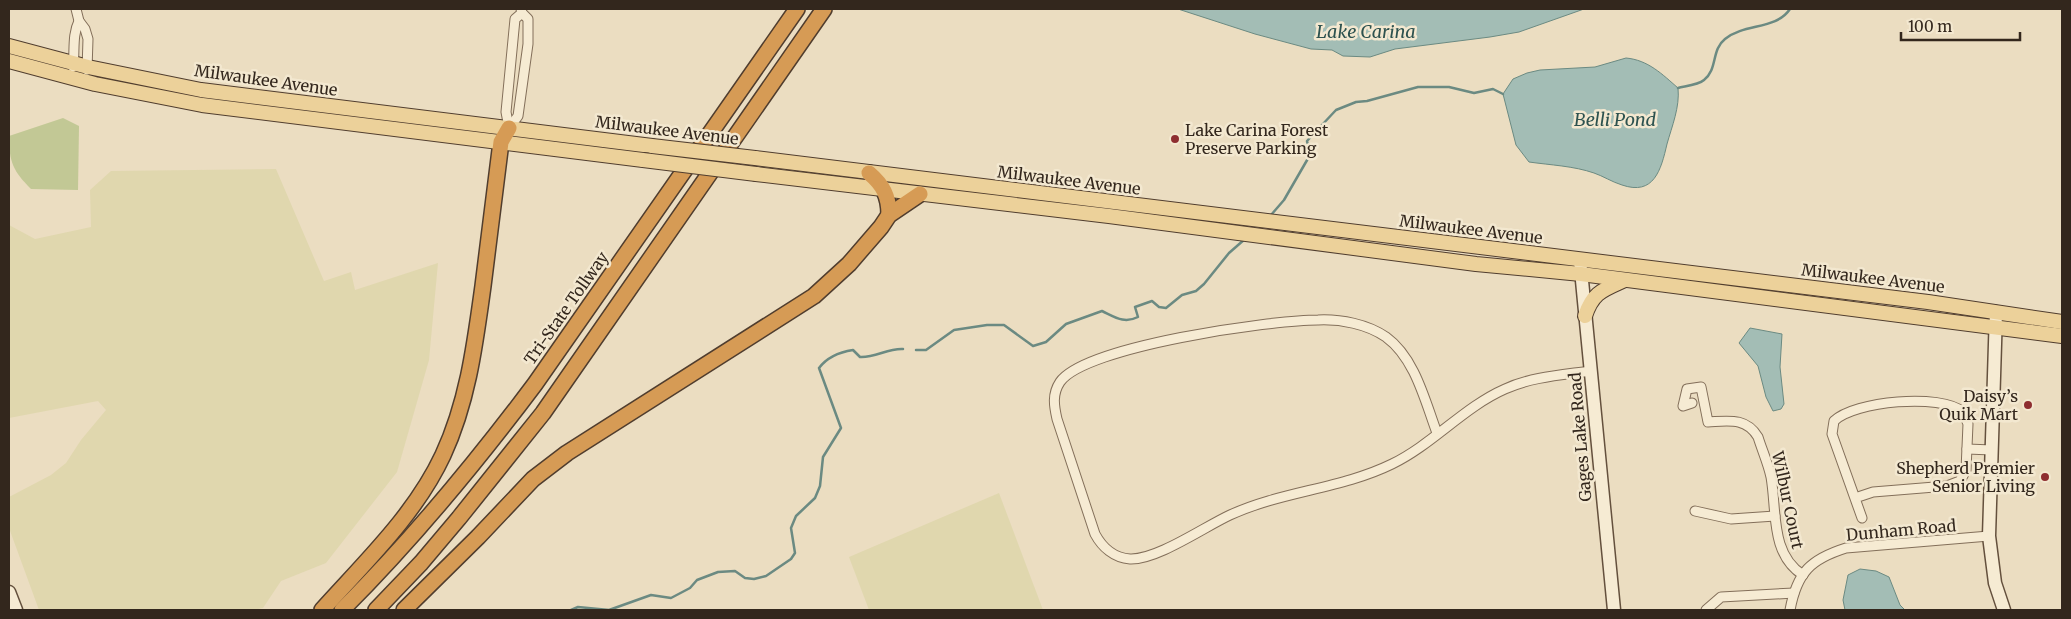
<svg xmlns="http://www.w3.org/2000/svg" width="2071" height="619" font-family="Merriweather,serif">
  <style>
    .farmland { fill: #e0d7ae }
    .green { fill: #c2c895 }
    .water { fill: #a3bdb5; stroke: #6b8a82 }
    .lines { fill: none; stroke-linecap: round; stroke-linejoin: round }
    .stream { stroke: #6b8a82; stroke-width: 2.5 }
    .street-casing { stroke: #836f5a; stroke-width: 11 }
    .secondary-casing { stroke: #64503d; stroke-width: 15 }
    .primary-casing { stroke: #503d2e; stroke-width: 16 }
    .highway-casing { stroke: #503d2e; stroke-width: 18 }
    .street { stroke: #f6ebd3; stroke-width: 9 }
    .secondary { stroke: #f6ebd3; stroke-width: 12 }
    .primary { stroke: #ecd19a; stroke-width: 14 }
    .highway { stroke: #d69b55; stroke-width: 15 }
    .primary-bridge-casing { stroke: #503d2e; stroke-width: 16; stroke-linecap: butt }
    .primary-bridge { stroke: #ecd19a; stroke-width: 14 }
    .poi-dot { fill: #8e2e30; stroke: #f3e8d0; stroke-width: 2 }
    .labels { text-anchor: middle; stroke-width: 5; stroke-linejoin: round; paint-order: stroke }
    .street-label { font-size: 16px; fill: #33271d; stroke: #f3e8d0 }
    .poi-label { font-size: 16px; fill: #33271d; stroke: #f3e8d0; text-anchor: end }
    .water-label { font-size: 18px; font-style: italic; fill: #2d524f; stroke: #f3e8d0 }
  </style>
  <rect width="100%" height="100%" fill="#ebddc1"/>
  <g class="farmland">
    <polygon points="276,169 324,281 351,272 355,290 438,263 429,360 397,472 326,563 281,581 263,608 252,610 39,610 9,528 9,497 51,475 66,463 81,440 106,410 98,401 9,418 9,225 35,239 91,227 90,190 111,171"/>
    <polygon points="999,493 1043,610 869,610 849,557"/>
  </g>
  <g class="green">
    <polygon points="97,76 393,119 393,122 355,119 200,99 96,77"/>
    <path d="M63,118l16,8 -1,64 -47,-1c-18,-18 -22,-27 -22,-53z"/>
  </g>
  <g class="water">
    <polygon points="1178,9 1584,9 1519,32 1490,37 1395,49 1370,57 1343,56 1332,50 1311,49 1255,34"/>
    <path d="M1626,58c22,2 36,16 52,30 2,19 -6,38 -11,56 -6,26 -13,52 -45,41 -10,-3 -19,-9 -28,-12 -20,-7 -44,-8 -65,-11l-13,-17 -13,-51 10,-15 14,-6 13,-3 55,-3z"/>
    <polygon points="1750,328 1782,334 1780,367 1784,404 1781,409 1773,411 1766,397 1758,366 1739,343"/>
    <polygon points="1860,569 1876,571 1889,577 1900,605 1905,610 1845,610 1843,600 1848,575"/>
  </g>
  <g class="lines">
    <g class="stream">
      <path d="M1678,88c8,-2 20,-3 26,-8 14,-11 7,-30 21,-41 20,-16 51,-9 65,-30"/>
      <polyline points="1271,215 1284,200 1310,155 1307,141 1336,110 1356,102 1367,101 1418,87 1449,87 1474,93 1493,89 1503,94"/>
      <path d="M916,350h10l28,-20 33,-5h17l29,21 13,-4 20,-18 36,-13c13,6 22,13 36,6l-3,-10 17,-6 7,6 7,1 16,-13 14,-4 8,-7 25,-31 16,-14"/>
      <path d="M571,610l7,-3 31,3 42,-15 20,3 19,-10 7,-8 21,-8 17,-1 10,7 9,1 12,-3 25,-17 4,-6 -4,-25 5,-12 19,-18 5,-12 3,-29 18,-29 -22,-60c9,-12 21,-16 34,-18l7,7c15,1 28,-9 43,-8"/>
    </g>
    <defs>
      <g id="street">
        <polyline points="76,9 79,21 85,29 88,39 87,70"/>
        <path d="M73,67c2,-16 -1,-32 6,-46"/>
        <polyline points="509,128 518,116 528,44 528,19 522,13 521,9"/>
        <polyline points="509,128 506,112 515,19 522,13"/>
        <path d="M1692,403l-9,3 4,-17 14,-2 7,35c20,-1 38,-5 50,15 4,13 10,26 13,40 6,34 -1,77 32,98"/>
        <path d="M1437,433c-12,-32 -22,-75 -51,-96 -19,-13 -45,-18 -68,-17 -46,0 -233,26 -258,62 -8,12 -6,24 -3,37l38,115c7,13 19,24 35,25 27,1 74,-32 100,-44 52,-24 111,-26 162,-51 41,-20 72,-57 113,-75 26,-12 57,-14 85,-18"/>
        <polyline points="1967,449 1992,450"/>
        <path d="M1855,498l18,-6 74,-6 13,-5 6,-11 2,-46 -5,-12c-22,-19 -109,-11 -129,9l-2,13 30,84"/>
        <polyline points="1695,511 1731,519 1775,516"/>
        <polyline points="1706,610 1721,597 1794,593"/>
        <path d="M1790,610c7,-38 21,-51 56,-62l143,-12"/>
      </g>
      <g id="secondary">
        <polyline points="1580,260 1614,610"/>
        <polyline points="1996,312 1989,536 1995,583 2004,610"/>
        <polyline points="9,592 16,610"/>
      </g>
      <g id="primary">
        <polyline points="9,46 88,67 201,90 652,146"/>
        <polyline points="9,61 95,84 202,105 643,160"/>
        <polyline points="755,158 1928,302 2062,322"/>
        <polyline points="756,174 1109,216 1476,264 1581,274 2062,336"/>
        <path d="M1585,316c8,-24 18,-26 40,-36"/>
      </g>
      <g id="highway">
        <path d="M869,173c14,12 20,23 20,42"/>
        <path d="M322,610c43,-48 93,-95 121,-155 25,-54 32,-111 40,-169 6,-48 12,-96 18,-144l8,-14"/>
        <path d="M342,610c70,-70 133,-146 193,-226l262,-375"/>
        <polyline points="376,610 421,563 459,518 543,413 824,9"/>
        <polyline points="404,610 478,537 533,479 567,453 814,296 849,264 881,227 889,215 920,194"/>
      </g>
    </defs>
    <use href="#street" class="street-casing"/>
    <use href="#secondary" class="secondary-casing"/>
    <use href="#primary" class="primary-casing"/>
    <use href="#highway" class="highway-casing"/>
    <use href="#street" class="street"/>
    <use href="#secondary" class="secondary"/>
    <use href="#primary" class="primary"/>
    <use href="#highway" class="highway"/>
    <defs>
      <g id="primary-bridge">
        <polyline points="652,146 755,158"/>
        <polyline points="643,160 756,174"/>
      </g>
    </defs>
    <use href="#primary-bridge" class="primary-bridge-casing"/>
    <use href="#primary-bridge" class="primary-bridge"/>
  </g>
  <g class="poi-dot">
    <circle cx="1175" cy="139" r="5"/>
    <circle cx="2028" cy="405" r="5"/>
    <circle cx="2045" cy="477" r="5"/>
  </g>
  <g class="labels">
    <g class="street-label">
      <text transform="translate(266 80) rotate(8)" y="6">Milwaukee Avenue</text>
      <text transform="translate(667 130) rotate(7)" y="6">Milwaukee Avenue</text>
      <text transform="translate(1069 180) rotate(7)" y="6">Milwaukee Avenue</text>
      <text transform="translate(1471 229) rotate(7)" y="6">Milwaukee Avenue</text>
      <text transform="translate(1873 278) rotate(7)" y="6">Milwaukee Avenue</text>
      <text transform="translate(566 308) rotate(-55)" y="6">Tri-State Tollway</text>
      <text transform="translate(1580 437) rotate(-95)" y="6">Gages Lake Road</text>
      <text transform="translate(1788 500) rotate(78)" y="6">Wilbur Court</text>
      <text transform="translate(1901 530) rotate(-5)" y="6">Dunham Road</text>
    </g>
    <g class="poi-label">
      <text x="1185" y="136" text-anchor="start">Lake Carina Forest<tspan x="1185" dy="18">Preserve Parking</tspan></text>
      <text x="2018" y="402">Daisy’s<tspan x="2018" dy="18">Quik Mart</tspan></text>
      <text x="2035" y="474">Shepherd Premier<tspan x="2035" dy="18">Senior Living</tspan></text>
    </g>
    <g class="water-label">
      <text x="1366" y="38">Lake Carina</text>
      <text x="1615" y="126">Belli Pond</text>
    </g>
  </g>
  <rect width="2071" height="619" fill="none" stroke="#33271d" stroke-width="20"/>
  <path d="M1901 32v8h119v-8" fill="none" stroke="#33271d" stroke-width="2.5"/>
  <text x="1908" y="32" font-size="15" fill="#33271d" stroke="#f3e8d0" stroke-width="4" paint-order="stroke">100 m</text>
</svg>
